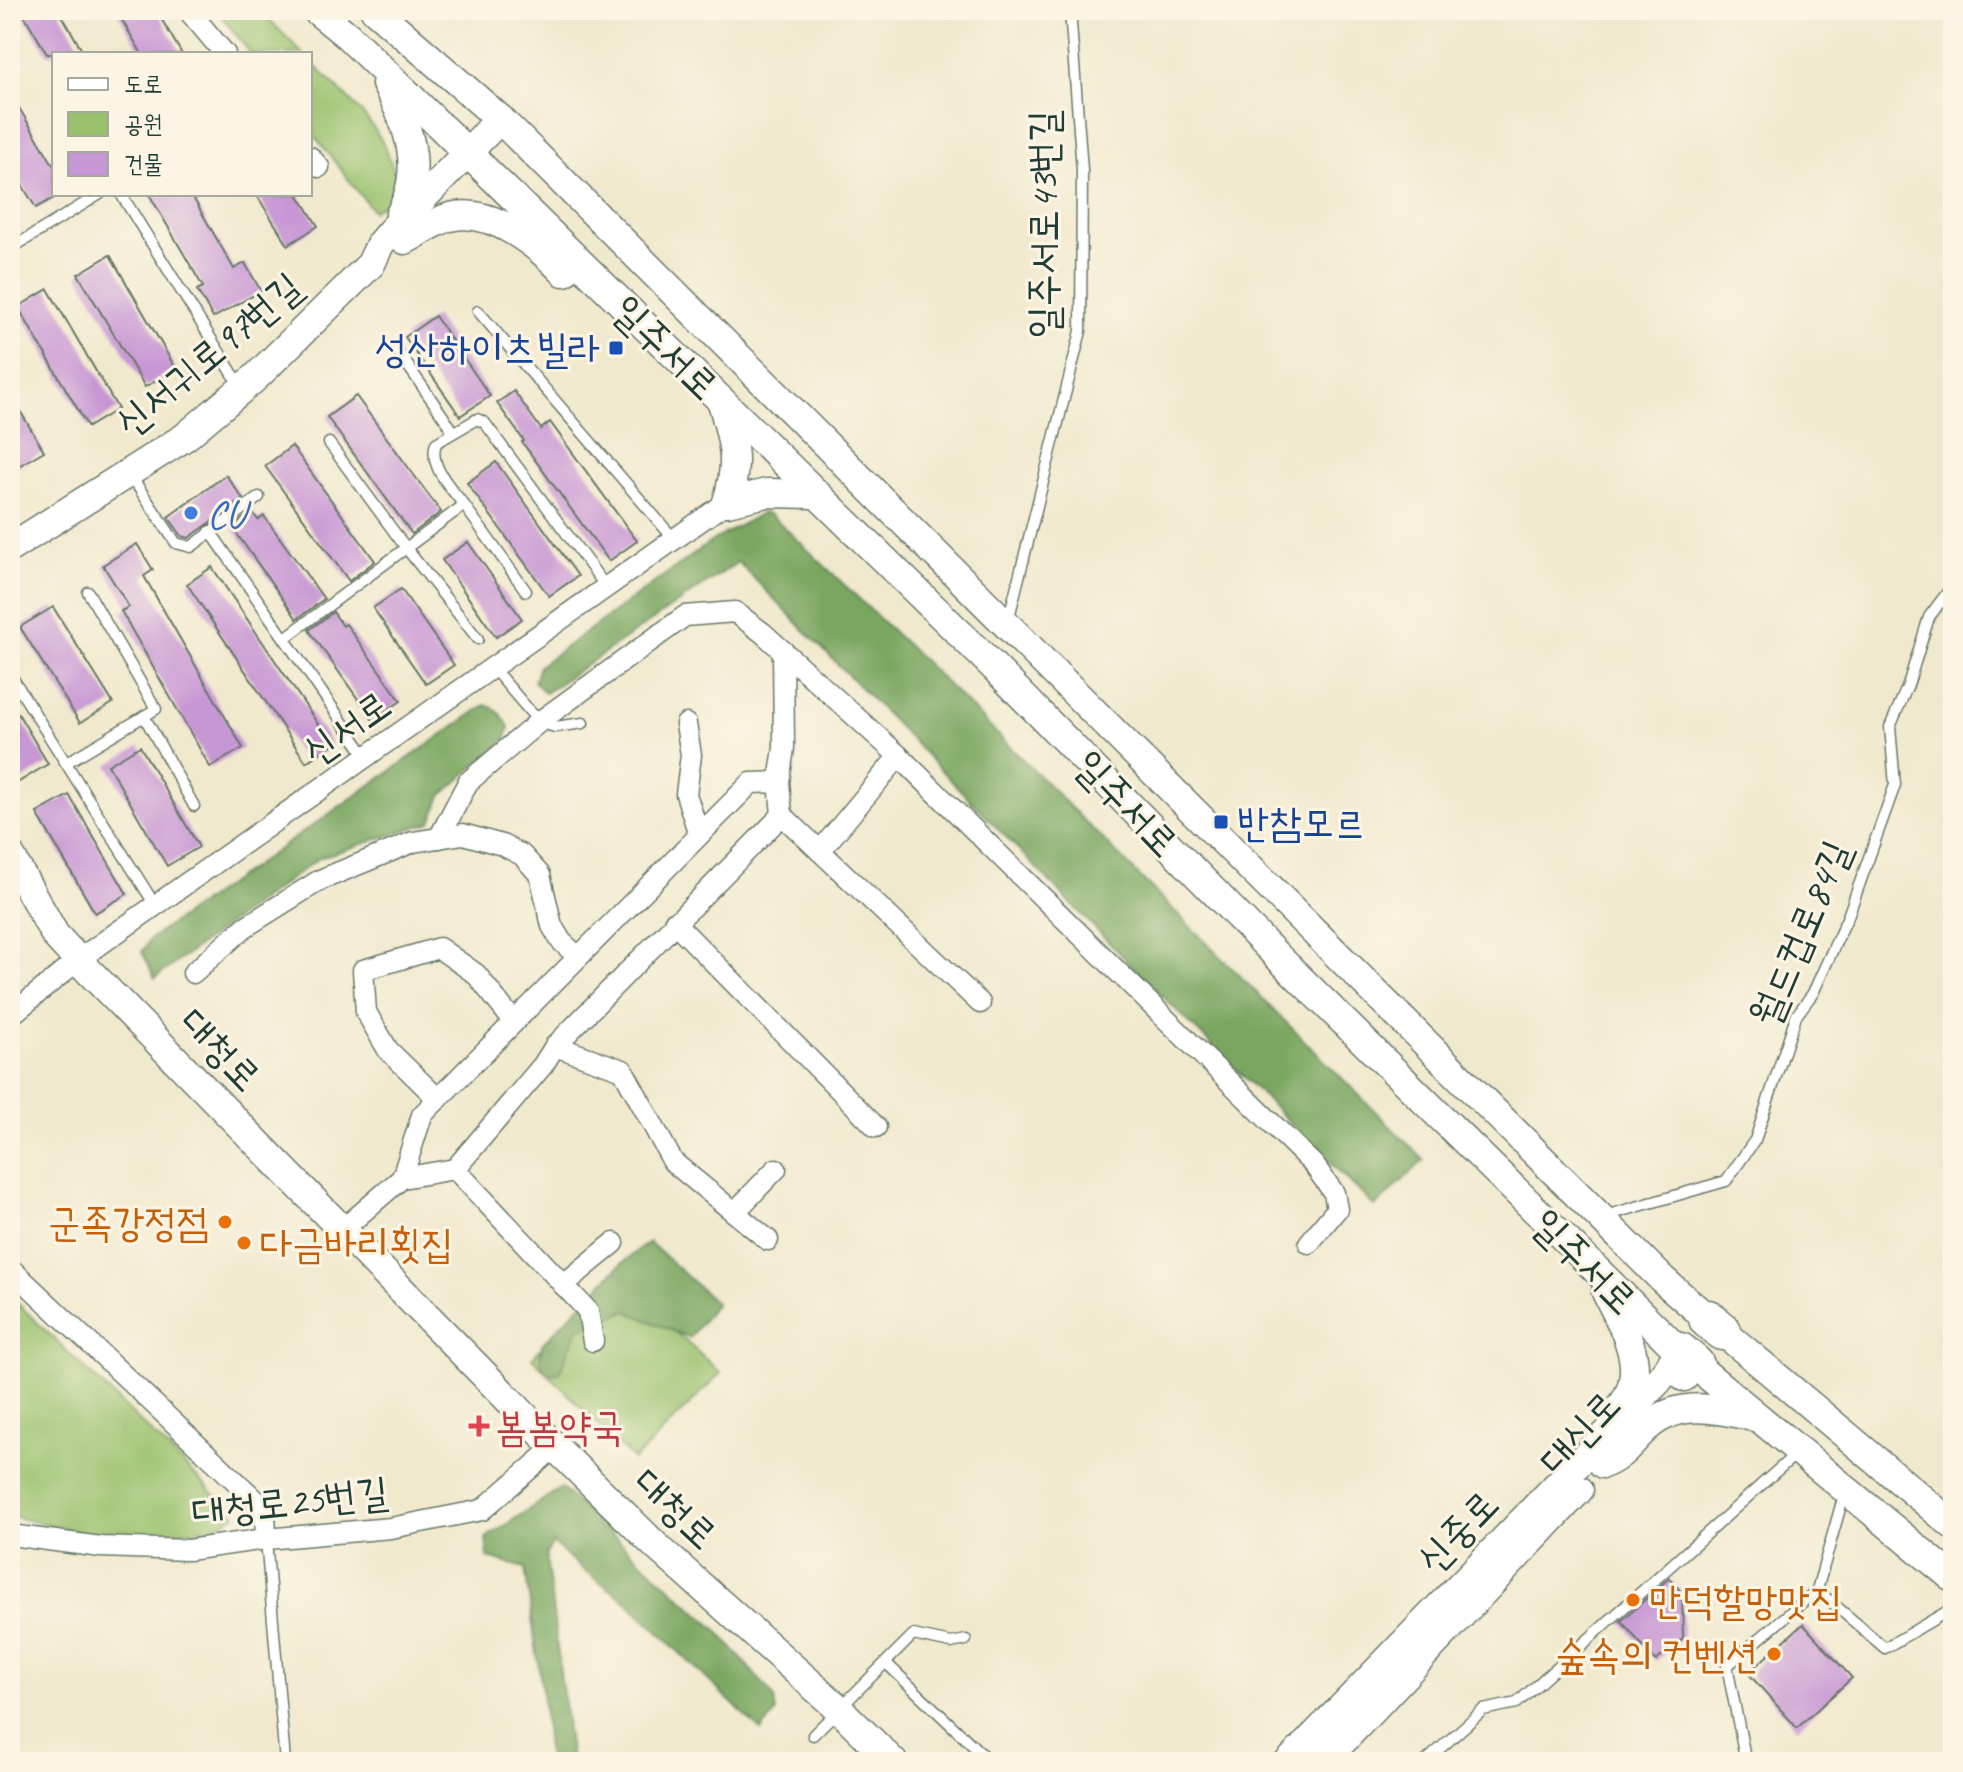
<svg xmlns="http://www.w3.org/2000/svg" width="1963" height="1772" font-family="Caveat,'Poor Story',sans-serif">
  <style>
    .green { fill: #99c16c; stroke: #5c7f50; stroke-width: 2 }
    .forest { fill: #7aa760; stroke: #4c724a; stroke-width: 2 }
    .building { fill: #c797d4 }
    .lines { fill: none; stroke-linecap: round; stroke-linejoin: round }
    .lane-casing { stroke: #68796a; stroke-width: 13 }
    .street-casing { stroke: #68796a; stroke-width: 23 }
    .secondary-casing { stroke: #68796a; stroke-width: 31 }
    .highway-casing { stroke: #68796a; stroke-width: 41 }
    .lane { stroke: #fff; stroke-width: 10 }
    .street { stroke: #fff; stroke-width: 20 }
    .secondary { stroke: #fff; stroke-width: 28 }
    .highway { stroke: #fff; stroke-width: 38 }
    .transit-dot { fill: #1a4fb4; stroke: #fcf5e5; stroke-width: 3 }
    .shop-dot { fill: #3f7fe0; stroke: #fcf5e5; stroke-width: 3 }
    .food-dot { fill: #e8710a; stroke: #fcf5e5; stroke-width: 3 }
    .health-dot { fill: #e0444e; stroke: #fcf5e5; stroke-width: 3 }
    .labels { text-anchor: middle; stroke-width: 6; stroke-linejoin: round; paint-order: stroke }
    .street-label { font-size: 40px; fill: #1f3d34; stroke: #fcf5e5 }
    .transit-label { font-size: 40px; fill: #164399; stroke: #fcf5e5; text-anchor: end }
    .shop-label { font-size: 40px; fill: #366cbe; stroke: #fcf5e5; text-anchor: start }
    .food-label { font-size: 40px; fill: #c56008; stroke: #fcf5e5; text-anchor: end }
    .health-label { font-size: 40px; fill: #be3a42; stroke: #fcf5e5; text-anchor: start }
  </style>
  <rect width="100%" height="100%" fill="#fcf5e5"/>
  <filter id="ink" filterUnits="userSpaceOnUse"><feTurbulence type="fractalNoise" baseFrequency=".0125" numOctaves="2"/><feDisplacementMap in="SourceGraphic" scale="16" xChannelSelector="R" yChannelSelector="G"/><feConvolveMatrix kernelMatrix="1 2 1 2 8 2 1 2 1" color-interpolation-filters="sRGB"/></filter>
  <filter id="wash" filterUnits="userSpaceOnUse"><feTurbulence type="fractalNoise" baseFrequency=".006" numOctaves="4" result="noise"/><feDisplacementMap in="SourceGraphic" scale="32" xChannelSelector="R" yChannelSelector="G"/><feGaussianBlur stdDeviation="1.8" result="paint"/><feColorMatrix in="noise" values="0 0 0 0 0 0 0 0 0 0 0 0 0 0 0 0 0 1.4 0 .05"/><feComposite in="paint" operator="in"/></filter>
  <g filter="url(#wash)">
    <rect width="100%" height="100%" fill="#f1e9cd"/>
    <g class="green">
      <polygon points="217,10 260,10 303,54 251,54"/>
      <path d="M310,61c40,40 76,65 87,124l-10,16 -14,10 -63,-81z"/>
      <polygon points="611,1274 721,1373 634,1460 532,1358"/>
      <polygon points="10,1296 236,1515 211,1529 103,1537 10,1516"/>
    </g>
    <g class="forest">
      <polygon points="762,513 769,514 784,527 938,675 1424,1160 1375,1207 1126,960 738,562 545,693 534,681 539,666 712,541"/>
      <path d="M485,705c12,2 18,12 24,22l-3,12 -65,57 -10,26 -112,36 -164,120 -13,-26 8,-13z"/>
      <polygon points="649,1242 716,1303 690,1338 626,1311 578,1329 559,1373 548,1374 540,1361 542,1344 622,1263"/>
      <polygon points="561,1488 718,1631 774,1697 776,1713 761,1731 625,1600 582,1569 553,1543 546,1554 571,1762 548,1762 542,1691 525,1568 488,1558 486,1538"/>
    </g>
    <g id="blocks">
      <g class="building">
        <polygon points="21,10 59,10 84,54 47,54"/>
        <polygon points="116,10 156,10 182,54 142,54"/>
        <polygon points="10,93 54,166 54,198 36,208 10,165"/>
        <polygon points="149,194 191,194 234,269 245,263 261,291 213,318 197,290 203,287"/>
        <polygon points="256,194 298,194 318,226 288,245"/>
        <polygon points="110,255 176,369 145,387 78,274"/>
        <polygon points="48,289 118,409 88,427 18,307"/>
        <polygon points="435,316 490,396 460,416 405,337"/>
        <polygon points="514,391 541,429 550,422 637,541 609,561 522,442 524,441 497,403"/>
        <polygon points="10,394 44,451 10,471"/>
        <polygon points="356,396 441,512 412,534 327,417"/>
        <polygon points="292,446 375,561 349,581 265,466"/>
        <polygon points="496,462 578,576 549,596 467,483"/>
        <polygon points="226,475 243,499 189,538 182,536 168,517"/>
        <polygon points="252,512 258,520 264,516 324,599 297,619 232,527"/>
        <polygon points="468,542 522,619 496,637 442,560"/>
        <polygon points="137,544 153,570 144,576 243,748 210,767 121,611 129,607 103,565"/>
        <polygon points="212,567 332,745 306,762 187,584"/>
        <polygon points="401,589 454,665 426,684 373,608"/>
        <polygon points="53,607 113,703 80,723 20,627"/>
        <polygon points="333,612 343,626 346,624 401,701 373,720 309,630"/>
        <polygon points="10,700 48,764 17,783 10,771"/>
        <polygon points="140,746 199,847 167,866 108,765"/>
        <polygon points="69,795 127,894 95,913 37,813"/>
        <polygon points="1669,1578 1682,1593 1683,1638 1656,1661 1621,1621"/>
        <polygon points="1803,1624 1852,1678 1797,1728 1748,1673"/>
      </g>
    </g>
  </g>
  <g filter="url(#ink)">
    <use href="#blocks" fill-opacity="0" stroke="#68796a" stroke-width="2"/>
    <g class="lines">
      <defs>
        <g id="lane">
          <polyline points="121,194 241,387"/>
          <polyline points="10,249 100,194"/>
          <polyline points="478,311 674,539"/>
          <polyline points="397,350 454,432"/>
          <polyline points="329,443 406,548 478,639"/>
          <polyline points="130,475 176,543 191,547 259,497"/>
          <polyline points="464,505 526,591"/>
          <polyline points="210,531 366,756"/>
          <polyline points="1008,621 1081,331 1082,170 1070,10"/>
          <path d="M285,638l179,-133c-13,-17 -36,-39 -28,-62l41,-24 8,4 121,164"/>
          <polyline points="492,667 539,722 555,727 583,723"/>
          <polyline points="10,674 155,905"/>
          <polyline points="144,716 194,806"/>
          <polyline points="66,763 156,709 88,592"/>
          <polyline points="1605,1216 1726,1181 1755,1140 1796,1016 1813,993 1848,916 1895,785 1890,727 1908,685 1929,617 1953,585"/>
          <polyline points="266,1539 285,1762"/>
          <polyline points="1817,1590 1885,1648 1953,1608"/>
          <polyline points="886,1663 990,1762"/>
          <polyline points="813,1735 913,1635 951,1643 966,1640"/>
          <polyline points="1425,1762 1483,1710 1517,1703 1798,1452"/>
          <polyline points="1746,1762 1727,1666 1817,1590 1845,1491"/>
        </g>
        <g id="street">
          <polyline points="188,10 225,54"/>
          <polyline points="310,157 319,167"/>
          <polyline points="686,724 691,755 686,794 699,835"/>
          <polyline points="779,782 784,748 783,651"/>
          <polyline points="782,815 980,1003"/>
          <polyline points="439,838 468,782 539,722 685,616 735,612 763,633 899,756 1314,1165 1334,1193 1337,1209 1309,1243"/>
          <polyline points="820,851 899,756"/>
          <polyline points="674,922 876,1127"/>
          <polyline points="193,973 245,927 320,880 413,842 463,834 502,845 522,855 540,875 552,926 561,941 578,957"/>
          <polyline points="10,1016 78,960 727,502"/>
          <polyline points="555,1046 623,1070 673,1162 768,1240"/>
          <polyline points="438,1099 388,1050 366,1012 363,970 439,948 476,974 514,1022"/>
          <polyline points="455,1169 588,1311 593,1341"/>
          <polyline points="735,1212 776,1169"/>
          <polyline points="342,1230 402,1178 455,1169 543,1065 555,1046 782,815 779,782 751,783 422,1115 402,1178"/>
          <polyline points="10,1268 265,1509 266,1539"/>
          <polyline points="563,1285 614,1243"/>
          <polyline points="10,1535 101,1547 188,1550 266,1539 391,1528 482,1510 555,1447"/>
        </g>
        <g id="secondary">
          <polyline points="316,10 348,36 991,664 1278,957 1680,1352 1658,1381 1289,1762"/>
          <polyline points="375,10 500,119 1662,1279 1708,1319"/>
          <path d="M386,84c23,42 39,85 14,130"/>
          <path d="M405,240c14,-7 30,-19 45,-23 41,-10 87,27 114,55"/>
          <path d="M722,402c11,40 18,58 5,100"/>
          <polyline points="727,502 767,493 815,494"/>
          <polyline points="10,548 185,437 256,377 371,264 380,244 391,231 500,119"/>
          <polyline points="10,855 55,935 78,960 555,1447 656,1546 838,1708 893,1762"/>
          <path d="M1606,1292c18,37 45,79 14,116"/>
          <polyline points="1722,1331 1953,1525"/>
          <polyline points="1684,1377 1695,1365 1953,1578"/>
          <path d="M1603,1464c17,-6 26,-19 39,-32 33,-34 70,-24 112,-15"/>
          <polyline points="1323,1762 1579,1490"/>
        </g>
        <g id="highway">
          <polyline points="1708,1319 1722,1331"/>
          <polyline points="1680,1352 1695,1365"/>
        </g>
      </defs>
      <use href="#lane" class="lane-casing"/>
      <use href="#street" class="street-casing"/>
      <use href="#secondary" class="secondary-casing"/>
      <use href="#highway" class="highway-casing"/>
      <use href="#lane" class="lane"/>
      <use href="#street" class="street"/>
      <use href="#secondary" class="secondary"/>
      <use href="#highway" class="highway"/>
    </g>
  </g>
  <g class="transit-dot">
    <rect x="608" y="340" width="16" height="16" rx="4"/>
    <rect x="1213" y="814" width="16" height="16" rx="4"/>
  </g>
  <circle class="shop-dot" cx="191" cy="513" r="8"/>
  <g class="food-dot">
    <circle cx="225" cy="1222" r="8"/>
    <circle cx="244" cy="1243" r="8"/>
    <circle cx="1633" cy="1600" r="8"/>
    <circle cx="1774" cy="1654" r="8"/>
  </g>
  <path class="health-dot" d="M475 1414h8v8h8v8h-8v8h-8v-8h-8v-8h8z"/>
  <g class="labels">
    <g class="street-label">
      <text transform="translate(1043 224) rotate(-90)" y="14">일주서로43번길</text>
      <text transform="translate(666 347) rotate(44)" y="14">일주서로</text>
      <text transform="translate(208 354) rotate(-40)" y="14">신서귀로97번길</text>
      <text transform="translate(346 727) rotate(-35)" y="14">신서로</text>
      <text transform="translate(1127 803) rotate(46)" y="14">일주서로</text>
      <text transform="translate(1800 933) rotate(-67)" y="14">월드컵로84길</text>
      <text transform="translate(221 1049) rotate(46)" y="14">대청로</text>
      <text transform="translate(1585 1261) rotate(45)" y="14">일주서로</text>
      <text transform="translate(1579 1432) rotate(-47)" y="14">대신로</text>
      <text transform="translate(290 1501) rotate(-6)" y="14">대청로25번길</text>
      <text transform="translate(676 1508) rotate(43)" y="14">대청로</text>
      <text transform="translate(1457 1531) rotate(-46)" y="14">신중로</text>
    </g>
    <g class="transit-label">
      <text x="600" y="362">성산하이츠빌라</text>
      <text x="1237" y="836" text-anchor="start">반참모르</text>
    </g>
    <g class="shop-label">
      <text x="207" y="527">CU</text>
    </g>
    <g class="food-label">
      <text x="209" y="1236">군족강정점</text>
      <text x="260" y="1257" text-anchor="start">다금바리횟집</text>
      <text x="1649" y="1614" text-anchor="start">만덕할망맛집</text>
      <text x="1758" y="1668">숲속의 컨벤션</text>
    </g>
    <g class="health-label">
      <text x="495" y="1440">봄봄약국</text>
    </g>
  </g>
  <rect width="1963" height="1772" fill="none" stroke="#fcf5e5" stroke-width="40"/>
  <rect x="52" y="52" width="260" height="144" fill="#fcf5e5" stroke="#a4ab9e" stroke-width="2"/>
  <rect x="68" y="78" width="40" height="12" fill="#ffffff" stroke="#a4ab9e" stroke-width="2"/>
  <text x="124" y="92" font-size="24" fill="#1f3d34">도로</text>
  <rect x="68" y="112" width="40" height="24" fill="#99c16c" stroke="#a4ab9e" stroke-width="2"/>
  <text x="124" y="132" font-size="24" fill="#1f3d34">공원</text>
  <rect x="68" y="152" width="40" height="24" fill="#c797d4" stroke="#a4ab9e" stroke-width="2"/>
  <text x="124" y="172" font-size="24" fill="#1f3d34">건물</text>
</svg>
